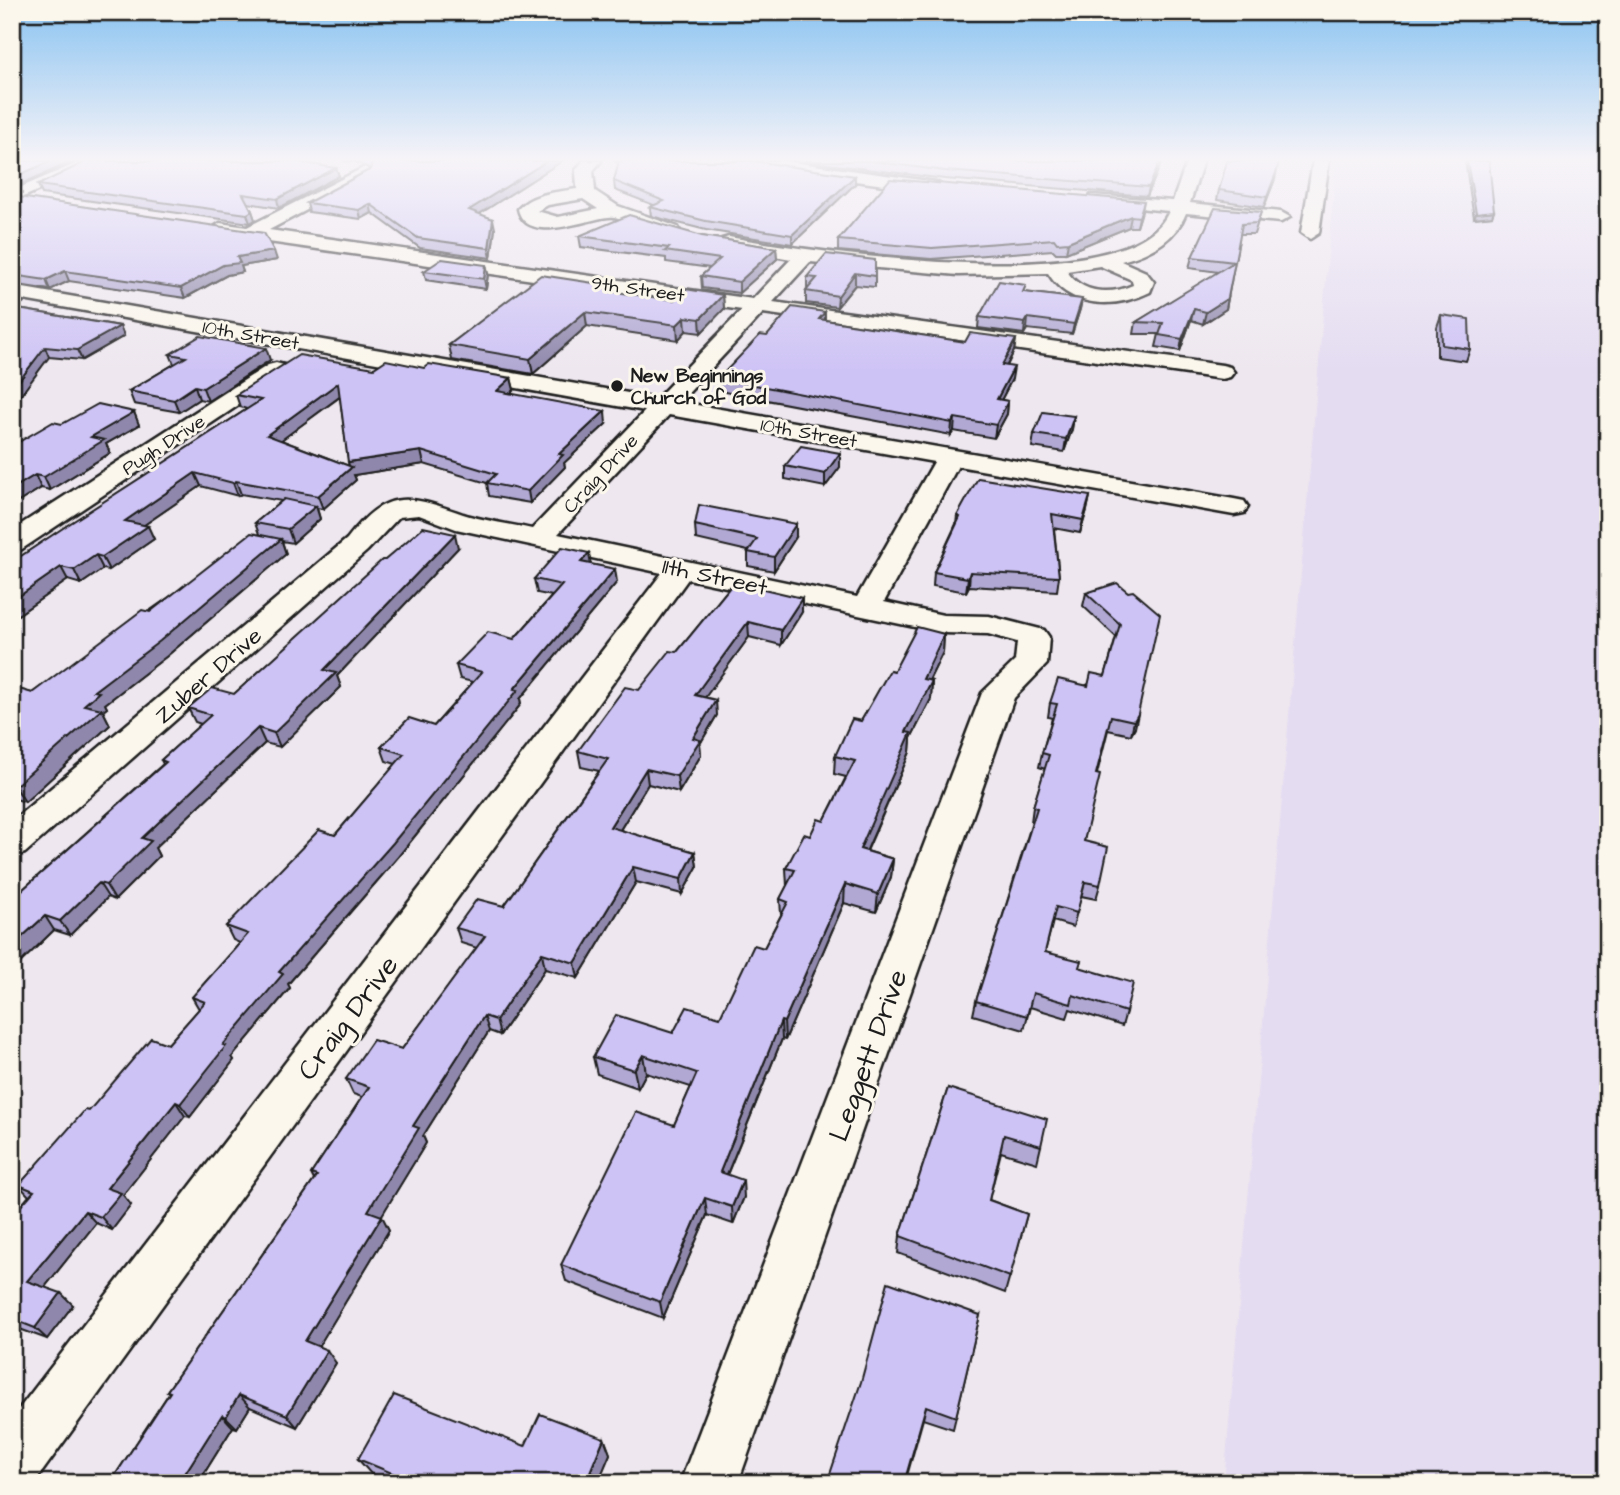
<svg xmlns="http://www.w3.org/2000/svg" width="1620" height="1495" font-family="'Architects Daughter',sans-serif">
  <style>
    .built { fill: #e4dcf1 }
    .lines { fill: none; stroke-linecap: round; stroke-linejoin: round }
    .minor-casing { stroke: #1c1c1c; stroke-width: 5 }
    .minor { fill: #fbf7ec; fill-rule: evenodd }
    .wall { fill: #b1a8d3; stroke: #1c1c1c; stroke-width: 2; fill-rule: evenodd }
    .shaded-wall { fill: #9088ac; stroke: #1c1c1c; stroke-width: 2 }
    .building { fill: #cec3f5; stroke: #1c1c1c; stroke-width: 2 }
    .poi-dot { fill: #1c1c1c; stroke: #fbf7ec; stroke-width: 2.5 }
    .labels { text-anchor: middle; stroke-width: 6; stroke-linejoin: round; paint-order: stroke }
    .far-street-label { font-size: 19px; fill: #1c1c1c; stroke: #fbf7ec }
    .far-poi-label { font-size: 19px; font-weight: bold; fill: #1c1c1c; stroke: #fbf7ec; text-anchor: start }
    .street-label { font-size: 23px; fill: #1c1c1c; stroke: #fbf7ec }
    .near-street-label { font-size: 28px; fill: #1c1c1c; stroke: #fbf7ec }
  </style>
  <rect width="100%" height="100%" fill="#eee7ef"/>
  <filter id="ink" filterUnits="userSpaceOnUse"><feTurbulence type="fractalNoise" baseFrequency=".0143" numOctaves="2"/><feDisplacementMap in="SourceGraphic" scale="14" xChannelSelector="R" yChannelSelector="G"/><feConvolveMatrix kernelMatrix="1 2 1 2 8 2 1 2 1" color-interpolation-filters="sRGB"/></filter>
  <g filter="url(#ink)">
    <polygon class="built" points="1336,161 1608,161 1608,1483 1224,1483"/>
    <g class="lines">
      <defs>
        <g id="minor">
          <polygon points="82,161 105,161 12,202 12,191"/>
          <path d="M583,161h18l-8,10 2,20 23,15 60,21 2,4 -2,4c-21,5 -44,-14 -64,-18 -18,-3 -87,32 -96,-8 14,-16 39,-17 59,-20l-1,-19zM583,199l15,10 -40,8 -21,-6 11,-6z"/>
          <polygon points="737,161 785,161 936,182 945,187 936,192 745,166"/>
          <path d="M1187,161h16l-13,42 91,9 9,5 -9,5 -95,-9c-11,28 -37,41 -65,48l25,11 8,10 -4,10c-35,17 -80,17 -102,-19l-90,2 -148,-13 -37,40 449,63 8,2 4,5 -4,5 -8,2 -459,-66 -83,89 554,97 10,2 4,6 -4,6 -10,2 -276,-49 -74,136 59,13 46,1 55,14 5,7 -2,27 -33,34 -276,785h-58l302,-790 33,-32 2,-19 -29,-8 -45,-1 -255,-54 -654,904h-22v-65l650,-845 -206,-44 -37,-14 -20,2 -32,34 -342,302 -13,4v-36l335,-282c39,-51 61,-44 116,-25 22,7 47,10 69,15l113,-118 -633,-113v-12l645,112 85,-88 -522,-75 -9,-6 9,-6 27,4 118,-60 8,5 -2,4 -102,54 484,69 38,-40 -69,-12 -3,-4 3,-4 7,-2c80,14 403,64 440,-26l-72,-7 -9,-5 3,-4 82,6zM1100,266l32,14 1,5c-22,10 -52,9 -66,-14zM669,415l265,47 -77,135 -299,-63z"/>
          <polygon points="1313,161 1329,161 1319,233 1310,239 1301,233"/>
          <polygon points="276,363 284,365 288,370 284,375 22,549 12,552 12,530 268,365"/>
        </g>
      </defs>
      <use href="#minor" class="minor-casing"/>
      <use href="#minor" class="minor"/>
    </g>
    <g class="wall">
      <polygon points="343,161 562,161 479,214 495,229 491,258 420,248 372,213 361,219 309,212 307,203 371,169 356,162"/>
      <polygon points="614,161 754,161 855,184 792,244 706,230 651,216 650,207 654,205 615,190 614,181 619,163"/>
      <polygon points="804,161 1162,161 1147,196 945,179"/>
      <polygon points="1465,161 1489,161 1492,216 1474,218"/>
      <polygon points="336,168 339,176 279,208 248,203 252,211 255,220 250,223 42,194 38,185"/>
      <polygon points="1275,179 1264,207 1217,200 1219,190"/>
      <polygon points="12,196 277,260 241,266 243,272 227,275 185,298 69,281 50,290 12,284"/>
      <polygon points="1142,211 1137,227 1129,227 1066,253 1056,253 1053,250 931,259 838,251 838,240"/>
      <polygon points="1261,212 1254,234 1240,234 1226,309 1203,324 1191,320 1180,351 1156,347 1159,334 1134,334 1136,322 1219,272 1189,268 1192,257"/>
      <polygon points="579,236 702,236 776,248 777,259 739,293 702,288 701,276 710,268 666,262 666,258 581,247"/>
      <polygon points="875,260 875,287 855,285 837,307 806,303 806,291 808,288 807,288 807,277"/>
      <polygon points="486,265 488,274 486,289 426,280 424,271"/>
      <polygon points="1606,266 1608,266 1608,312 1598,283"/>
      <polygon points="614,292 674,300 723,295 724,309 701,333 686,331 678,340 587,326 533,374 452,360 449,345"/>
      <polygon points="1025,292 1082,299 1080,309 1072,334 1027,329 1024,334 978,328 979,317"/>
      <polygon points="12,308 120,326 124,336 82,360 49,357"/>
      <polygon points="825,312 825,320 965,342 1016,339 1014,351 1007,366 1012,379 1001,400 1008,401 1007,414 994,438 954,431 951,435 719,391 719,378 767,336"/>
      <polygon points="1441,315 1470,349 1466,361 1437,357 1437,327"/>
      <polygon points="170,354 270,360 208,401 199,399 179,412 134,404 129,391 174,364"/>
      <path d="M374,368h50l87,10 3,12 -4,4 96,30 -42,39 1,4 -35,36 -41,-7 -2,-13 -63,-19 -70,11 2,5 -33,29 -6,-1 3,11 -27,24 -11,-2 4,13 -119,102 -62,48 2,4 -4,3 7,14 -85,77 -13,-4v-111l20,6 227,-159 -4,-11 27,-22 -41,-7 -3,2 -37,-10 -57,39 10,14 -45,31 -6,-1 -22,15 -13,-4 -56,39v-57l235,-153 -7,-2 -4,-12zM340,397l9,69 -68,-26z"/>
      <polygon points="134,412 139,425 106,444 110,453 50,490 41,488 12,506 62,424"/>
      <polygon points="1074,416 1072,429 1064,452 1032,447 1034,434"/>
      <polygon points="840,453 840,467 825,487 785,479 785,466"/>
      <polygon points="1090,496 1087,510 1080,533 1054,528 1059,577 1057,591 969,586 966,592 933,586 934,572 956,524 957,516"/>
      <polygon points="695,525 796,537 774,571 748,566 748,551 696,539"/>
      <polygon points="458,548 337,676 341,687 280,747 265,743 155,848 159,856 115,900 108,897 70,935 54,930 12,971 12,899 163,764 161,760 201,724 195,722 188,708 234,694 385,560"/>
      <polygon points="590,564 617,582 520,699 521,704 398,857 288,984 290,988 232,1057 234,1060 190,1117 185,1116 123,1195 131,1205 112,1230 96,1223 45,1287 73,1305 47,1339 14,1327 12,1329 12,1216 29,1196 19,1185 89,1111 168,1044 199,1009 192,997 240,943 233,940 226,926 335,835 396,764 386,761 381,747 434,726 473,682 460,679 456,665 514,639 552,596 537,593 534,579"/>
      <polygon points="734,582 802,612 781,645 749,637 705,697 717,715 700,744 701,755 679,792 648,784 620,830 695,852 697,867 682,894 636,882 578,978 545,969 500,1035 489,1031 423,1136 426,1143 381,1216 389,1230 318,1347 336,1363 297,1427 250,1407 237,1428 233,1427 198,1483 110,1483 169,1393 167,1391 314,1180 311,1174 362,1097 353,1094 346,1079 402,1049 477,948 461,943 456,928 504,906 599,771 581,767 578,751 677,652"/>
      <polygon points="1128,592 1135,728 1131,735 1108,730 1097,774 1084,841 1100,885 1096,899 1081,896 1073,927 1053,921 1045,952 1079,967 1126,1012 1122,1026 1070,1009 1067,1018 1030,1007 1024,1030 973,1015 976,1001 1032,822 1031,822 1033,807 1045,769 1039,767 1042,753 1052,718 1048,717 1050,703 1105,676 1116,637 1083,606 1086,593"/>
      <polygon points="944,634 943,652 929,680 932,681 931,699 911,738 910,752 867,851 893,859 891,877 876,912 844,903 785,1040 782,1039 727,1175 744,1197 733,1224 707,1215 663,1318 566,1281 561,1265 674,1125 691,1087 646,1073 638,1088 597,1074 593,1057 673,1033 720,1017 764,948 781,915 780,899 787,886 786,868 810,836 824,821 846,777 834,774 835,756 861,721 894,671"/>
      <polygon points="948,1088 1041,1146 1037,1163 1001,1152 989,1200 1027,1214 1005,1293 898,1253 900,1236"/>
      <polygon points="980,1315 953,1429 923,1419 827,1483"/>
      <polygon points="604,1438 610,1454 600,1476 617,1483 391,1483 371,1474 358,1459 525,1446"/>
    </g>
    <g class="shaded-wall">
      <polygon points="51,161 74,161 12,188 12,178"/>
      <polygon points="547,161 562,161 470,220 469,210"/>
      <polygon points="1160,161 1162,161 1147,196 1149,187"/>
      <polygon points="336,168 339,176 279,208 277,199"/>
      <polygon points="1277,170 1275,179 1264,207 1267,197"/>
      <polygon points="855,176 855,184 792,244 792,235"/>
      <polygon points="1144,201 1142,211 1137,227 1139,217"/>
      <polygon points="370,204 372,213 361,219 359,210"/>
      <polygon points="252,211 255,220 250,223 247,214"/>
      <polygon points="1494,211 1492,216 1474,218 1476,213"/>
      <polygon points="1131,216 1129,227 1066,253 1068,242"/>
      <polygon points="493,219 495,229 491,258 489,248"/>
      <polygon points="776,248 777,259 739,293 739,282"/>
      <polygon points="274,251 277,260 241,266 243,272 227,275 185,298 181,288 237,257"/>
      <polygon points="486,265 488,274 486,289 484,279"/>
      <polygon points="65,271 69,281 50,290 46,280"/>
      <polygon points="855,273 855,285 837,307 838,296"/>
      <polygon points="19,293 23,303 12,308 12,296"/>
      <polygon points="723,295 724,309 701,333 700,319"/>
      <polygon points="1228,298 1226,309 1203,324 1206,312"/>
      <polygon points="1082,299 1080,309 1072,334 1074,324"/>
      <polygon points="1194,309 1191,320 1180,351 1182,339"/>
      <polygon points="585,312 587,326 533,374 530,359"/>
      <polygon points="825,312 825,324 819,319"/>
      <polygon points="685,317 686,331 678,340 677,325"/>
      <polygon points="1028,318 1027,329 1024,334 1025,323"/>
      <polygon points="120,326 124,336 82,360 77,350"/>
      <polygon points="1016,339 1014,351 1001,377 1002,365"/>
      <polygon points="45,347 49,357 12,407 12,390"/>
      <polygon points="266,348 270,360 208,401 203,388"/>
      <polygon points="1014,367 1012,379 995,412 997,399"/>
      <polygon points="511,378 514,390 499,403 497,391"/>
      <polygon points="338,383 342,395 272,447 267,435"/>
      <polygon points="195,386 199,399 179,412 174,400"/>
      <polygon points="1008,401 1007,414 994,438 996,425"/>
      <polygon points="605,411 606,424 564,463 565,467 530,503 528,491 559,454"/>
      <polygon points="134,412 139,425 106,444 110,453 50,490 44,477 91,437"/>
      <polygon points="1074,416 1072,429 1064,452 1066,439"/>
      <polygon points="955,418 954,431 951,435 952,423"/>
      <polygon points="421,451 424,464 354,475 356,480 323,509 318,496 350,469 348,462"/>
      <polygon points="840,453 840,467 825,487 825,474"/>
      <polygon points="195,473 201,486 131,534 125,521"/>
      <polygon points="35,475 41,488 12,506 12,489"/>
      <polygon points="236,481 241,494 238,496 233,483"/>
      <polygon points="1090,496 1087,510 1080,533 1083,520"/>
      <polygon points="316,506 320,519 293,543 288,529"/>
      <polygon points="796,524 796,537 774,571 774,557"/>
      <polygon points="148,526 154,539 109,570 102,557"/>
      <polygon points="455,534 458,548 337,676 341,687 280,747 274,733 324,670"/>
      <polygon points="281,539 286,554 167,656 105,704 107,708 103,711 110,725 25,802 15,786 84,705 94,691"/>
      <polygon points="589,553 591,566 581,562"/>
      <polygon points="96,555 103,569 81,584 74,570"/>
      <polygon points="61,567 68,580 12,619 12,601"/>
      <polygon points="615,569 617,582 520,699 521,704 398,857 288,984 290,988 232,1057 234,1060 190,1117 180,1104 223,1045 279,972 514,689"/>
      <polygon points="970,572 969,586 966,592 968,578"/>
      <polygon points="802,598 802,612 781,645 781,630"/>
      <polygon points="748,622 749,637 696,710 695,695"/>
      <polygon points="944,634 943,652 921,697 923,679"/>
      <polygon points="932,681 931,699 911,738 910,752 859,868 860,849 906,732"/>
      <polygon points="716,700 717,715 700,744 701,755 679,792 677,776 693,738"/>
      <polygon points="1138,714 1135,728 1131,735 1134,721"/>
      <polygon points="258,728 265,743 155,848 159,856 115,900 106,885 142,838"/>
      <polygon points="646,769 648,784 612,843 610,827"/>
      <polygon points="695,852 697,867 682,894 681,879"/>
      <polygon points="893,859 891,877 876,912 878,894"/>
      <polygon points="633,867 636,882 578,978 575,963"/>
      <polygon points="99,883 108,897 70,935 60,921"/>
      <polygon points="845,884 844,903 785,1040 784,1022"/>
      <polygon points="45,916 54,930 12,971 12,946"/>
      <polygon points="542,953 545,969 500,1035 496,1020"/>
      <polygon points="484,1016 489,1031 423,1136 426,1143 376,1225 368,1211 413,1126"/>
      <polygon points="781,1021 782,1039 721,1189 720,1172"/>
      <polygon points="643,1055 646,1073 638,1088 634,1070"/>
      <polygon points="176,1102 185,1116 123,1195 131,1205 112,1230 101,1217 107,1188"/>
      <polygon points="743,1180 744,1197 733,1224 732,1207"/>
      <polygon points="705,1198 707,1215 663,1318 660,1302"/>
      <polygon points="85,1211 96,1223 40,1293 27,1281"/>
      <polygon points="382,1216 389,1230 314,1354 305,1341"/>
      <polygon points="61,1293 73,1305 47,1339 35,1328"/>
      <polygon points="327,1350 336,1363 297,1427 287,1415"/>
      <polygon points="239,1395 250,1407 237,1428 226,1417"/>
      <polygon points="926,1406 923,1419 905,1483 904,1483"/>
      <polygon points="222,1415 233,1427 198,1483 179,1483"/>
      <polygon points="604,1438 610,1454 598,1483 590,1472"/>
    </g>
    <g class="building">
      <polygon points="12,161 51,161 12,178"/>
      <polygon points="87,161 292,161 336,168 277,199 243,194 252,211 247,214 38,185"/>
      <polygon points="372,161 547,161 469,210 493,219 489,248 418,238 370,204 359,210 307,203 371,169"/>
      <polygon points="619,161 754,161 855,176 792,235 706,221 650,207 664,201 614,181"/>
      <polygon points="871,161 1160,161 1149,187 946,171"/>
      <polygon points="1227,161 1279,161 1277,170 1267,197 1219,190"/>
      <polygon points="1467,161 1489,161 1494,211 1476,213"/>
      <polygon points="890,179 1144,201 1139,217 1131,216 1068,242 1057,243 1054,239 932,248 838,240"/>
      <polygon points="12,196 264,233 274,251 237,257 240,263 223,265 181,288 65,271 46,280 12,275"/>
      <polygon points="1215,208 1261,212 1257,223 1242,224 1228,298 1206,312 1194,309 1182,339 1159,335 1163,323 1136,322 1234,262 1192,257"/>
      <polygon points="629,215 702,236 776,248 739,282 701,276 720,259 665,251 669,248 579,236"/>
      <polygon points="826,254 875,260 875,276 855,273 838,296 806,291 817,278 807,277"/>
      <polygon points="442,259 486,265 484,279 424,271"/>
      <polygon points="541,275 613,286 608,291 674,300 685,289 723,295 700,319 685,317 677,325 585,312 530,359 449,345"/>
      <polygon points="999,281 1026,285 1023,292 1082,299 1074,324 1028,318 1025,323 979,317"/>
      <polygon points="792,307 825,312 819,319 965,342 970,333 1016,339 1002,365 1014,367 997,399 1008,401 996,425 955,418 952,423 719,378 760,335 767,336"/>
      <polygon points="12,308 120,326 77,350 45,347 12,390"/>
      <polygon points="1441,315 1469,319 1470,349 1442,345"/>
      <polygon points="200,336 266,348 203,388 195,386 174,400 129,391 186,357 170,354"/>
      <polygon points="299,355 374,368 386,360 424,368 429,364 511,378 497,391 605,411 559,454 563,455 528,491 487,483 496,474 421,451 348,462 338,383 267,435 352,467 318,496 236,481 233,483 195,473 125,521 148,526 102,557 96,555 74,570 61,567 12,601 12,562 69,524 261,400 236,395"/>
      <polygon points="98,404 134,412 91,437 104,440 44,477 35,475 12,489 12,446 53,422 62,424"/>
      <polygon points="1043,412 1074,416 1066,439 1034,434"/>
      <polygon points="801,446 840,453 825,474 785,466"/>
      <polygon points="978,478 1090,496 1083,520 1052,514 1059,577 970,572 968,578 934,572 960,517 957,516"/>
      <polygon points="284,499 316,506 288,529 255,523"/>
      <polygon points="699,505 796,524 774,557 748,552 757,539 695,525"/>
      <polygon points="423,527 455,534 324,670 336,673 274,733 258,728 142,838 151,841 106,885 99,883 60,921 45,916 12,946 12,899 166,762 161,760 211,715 188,708 212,688 234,694 382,560 385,560"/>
      <polygon points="251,533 281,539 160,641 94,691 99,692 84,705 102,709 15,786 12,785 12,687 32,693 142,610 150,612"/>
      <polygon points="562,547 589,553 581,562 615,569 514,689 518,690 393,843 279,972 283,974 223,1045 226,1046 180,1104 176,1102 107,1188 121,1193 101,1217 85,1211 27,1281 61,1293 35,1328 12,1319 12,1216 34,1191 19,1185 85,1110 89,1111 151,1038 168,1044 205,1002 192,997 248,934 226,926 319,830 335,835 404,754 381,747 409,718 434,726 482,672 456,665 488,632 514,639 562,585 534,579"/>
      <polygon points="734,582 802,598 781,630 748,622 695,695 716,700 693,738 700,740 677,776 646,769 610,827 695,852 681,879 633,867 575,963 542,953 496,1020 484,1016 413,1126 419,1128 368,1211 382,1216 305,1341 327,1350 287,1415 239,1395 226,1417 222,1415 179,1483 110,1483 170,1392 167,1391 317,1176 311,1174 369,1087 346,1079 373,1040 402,1049 485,936 456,928 477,899 504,906 608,759 578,751 625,687 639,690 670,651 677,652"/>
      <polygon points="1117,583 1128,592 1133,591 1160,614 1138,714 1134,721 1111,716 1096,774 1100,775 1084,841 1108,847 1100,885 1085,882 1077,913 1056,907 1045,952 1081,961 1079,967 1133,983 1126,1012 1073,995 1071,1004 1033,993 1027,1016 976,1001 1037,808 1033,807 1049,755 1042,753 1057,704 1050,703 1058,679 1088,686 1091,673 1105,676 1120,624 1086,593"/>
      <polygon points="917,627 944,634 923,679 932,681 906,732 911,733 860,849 893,859 878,894 845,884 784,1022 781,1021 720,1172 743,1180 732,1207 705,1198 660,1302 561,1265 636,1112 674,1125 697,1073 643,1055 634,1070 593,1057 616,1015 673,1033 687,1007 720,1017 754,945 764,948 788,902 780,899 795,870 786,868 804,834 810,836 818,819 824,821 855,761 835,756 852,719 861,721 890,670 894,671"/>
      <polygon points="948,1088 1047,1119 1041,1146 1004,1135 989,1200 1027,1214 1010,1277 900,1236"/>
      <polygon points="888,1282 980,1315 956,1417 926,1406 904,1483 827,1483 861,1382"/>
      <polygon points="394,1395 525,1446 540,1414 604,1438 590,1472 617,1483 416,1483 358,1459"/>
    </g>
  </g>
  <linearGradient id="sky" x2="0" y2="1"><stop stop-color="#8ac3f1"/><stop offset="0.43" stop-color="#f7f4f8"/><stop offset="1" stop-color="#f7f4f8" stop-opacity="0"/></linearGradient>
  <rect width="1620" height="371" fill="url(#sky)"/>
  <circle class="poi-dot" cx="617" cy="386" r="7"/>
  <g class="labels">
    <g class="far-street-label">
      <text transform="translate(638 288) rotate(8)" y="7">9th Street</text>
      <text transform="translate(251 334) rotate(10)" y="7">10th Street</text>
      <text transform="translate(809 432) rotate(10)" y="7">10th Street</text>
      <text transform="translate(163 444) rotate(-33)" y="7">Pugh Drive</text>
      <text transform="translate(600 473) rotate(-47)" y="7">Craig Drive</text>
    </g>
    <g class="far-poi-label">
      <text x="631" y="382">New Beginnings<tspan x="631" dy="22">Church of God</tspan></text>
    </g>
    <g class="street-label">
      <text transform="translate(715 576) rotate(12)" y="8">11th Street</text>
      <text transform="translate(208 675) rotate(-41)" y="8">Zuber Drive</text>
    </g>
    <g class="near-street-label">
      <text transform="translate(347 1017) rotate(-53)" y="10">Craig Drive</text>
      <text transform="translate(867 1055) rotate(-70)" y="10">Leggett Drive</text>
    </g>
  </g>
  <rect width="1620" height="1495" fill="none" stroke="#fbf7ec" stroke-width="42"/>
  <rect x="21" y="21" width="1578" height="1453" fill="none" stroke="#1c1c1c" stroke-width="2.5" filter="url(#ink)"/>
</svg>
